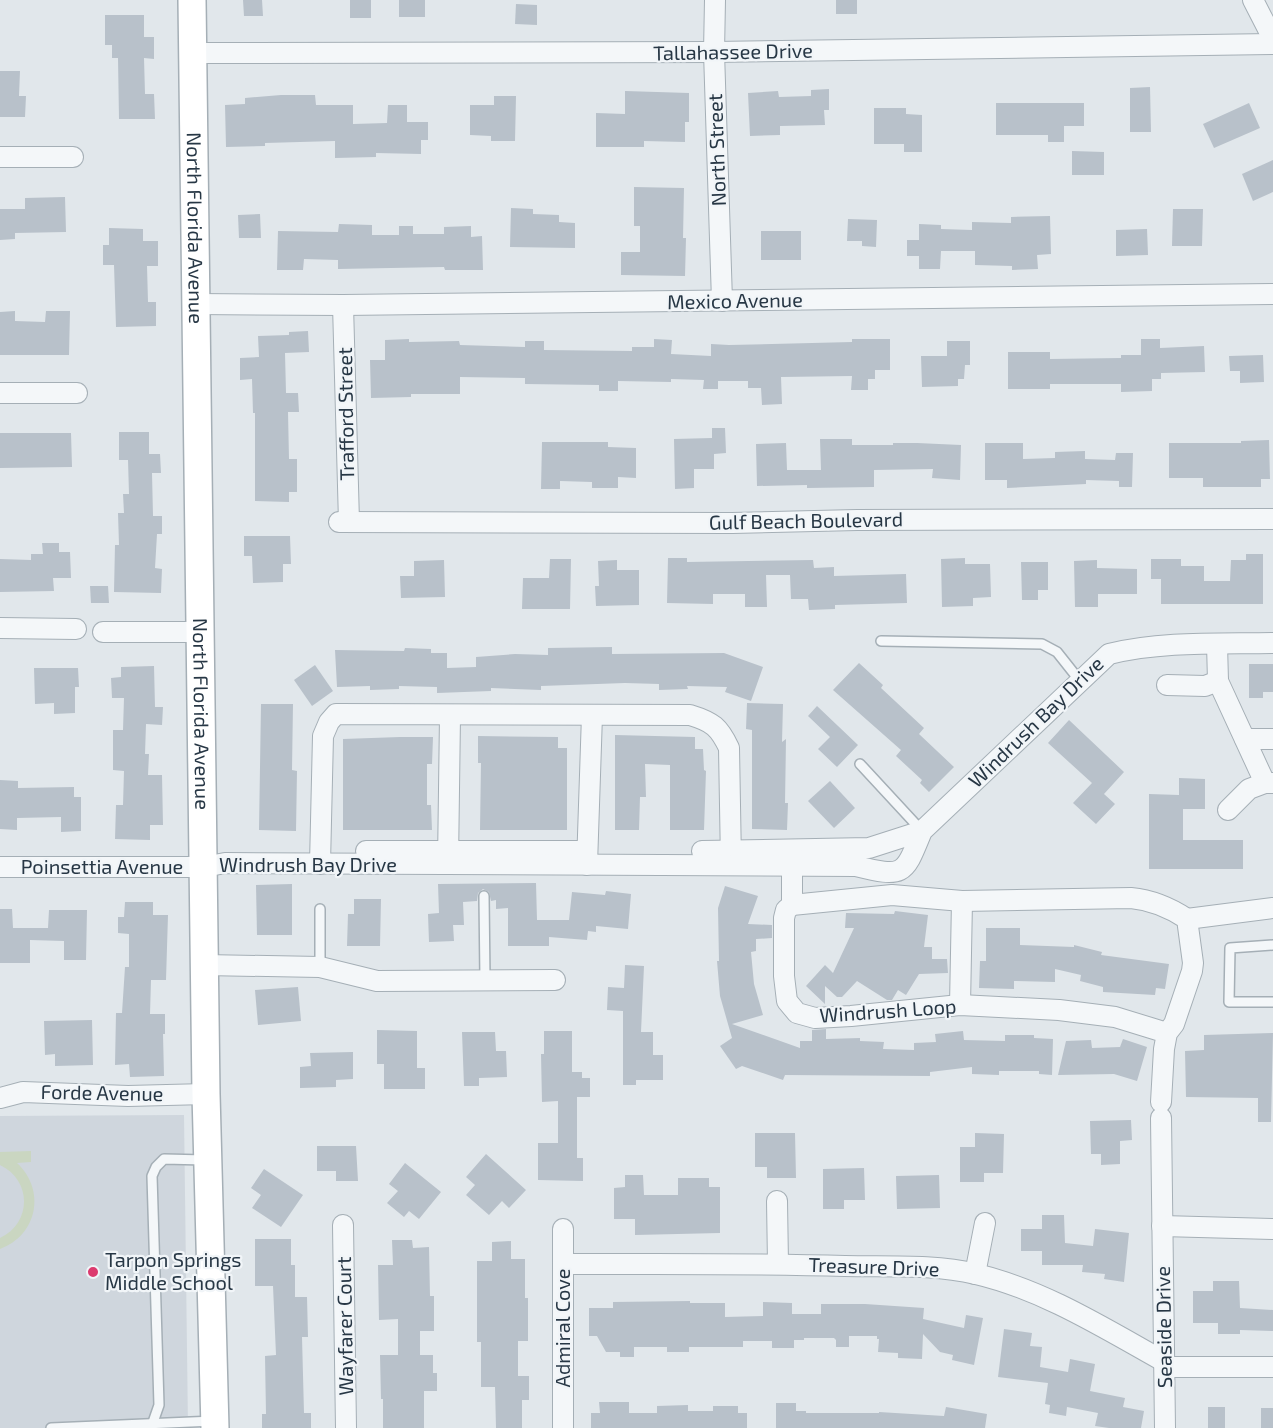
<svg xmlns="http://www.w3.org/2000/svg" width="1273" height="1428" font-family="'Exo 2',sans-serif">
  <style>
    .built { fill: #cfd6dd }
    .grass { fill: #cad6c1 }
    .building { fill: #b8c1ca }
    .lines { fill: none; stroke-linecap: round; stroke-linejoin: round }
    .lane-casing { stroke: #a5afb6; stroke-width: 12 }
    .street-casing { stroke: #a5afb6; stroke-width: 22 }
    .secondary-casing { stroke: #a5afb6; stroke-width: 30 }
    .lane { stroke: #f4f7f9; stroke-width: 9 }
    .street { stroke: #f4f7f9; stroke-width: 20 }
    .secondary { stroke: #fff; stroke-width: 27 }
    .poi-dot { fill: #dc3a6e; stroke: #f1f5f8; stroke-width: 2 }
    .labels { text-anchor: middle; stroke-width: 4.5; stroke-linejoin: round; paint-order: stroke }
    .street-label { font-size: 20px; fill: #273745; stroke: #f1f5f8 }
    .poi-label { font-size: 20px; fill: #273745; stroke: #f1f5f8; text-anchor: start }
  </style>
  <rect width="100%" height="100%" fill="#e1e7eb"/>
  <polygon class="built" points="184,1115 188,1428 0,1428 0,1116"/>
  <path class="grass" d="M31,1151v11l-14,1c29,27 21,72 -17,86v-11c32,-15 32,-58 0,-73v-13z"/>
  <g class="building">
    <polygon points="243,0 262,0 263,16 244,16"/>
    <rect x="350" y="0" width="21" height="18"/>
    <rect x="399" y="0" width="26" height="17"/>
    <rect x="836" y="0" width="21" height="14"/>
    <polygon points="516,4 537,5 537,25 515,24"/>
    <polygon points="105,15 144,15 144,37 154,37 154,59 144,58 145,94 154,94 155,119 119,119 118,58 112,58 112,45 105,45"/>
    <polygon points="0,71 20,71 19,96 26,96 25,117 0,117"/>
    <polygon points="1150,87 1151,132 1130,132 1130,88"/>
    <polygon points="829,89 829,110 824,110 825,125 780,126 780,135 750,136 748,93 778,91 779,97 811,96 811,90"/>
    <polygon points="625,91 689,93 689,122 685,122 685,142 644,141 644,147 596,147 596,113 625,114"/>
    <polygon points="281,95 315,95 316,105 353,105 353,124 387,123 388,105 407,105 407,122 428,122 428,140 421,140 421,154 376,153 376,157 335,158 335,141 265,143 265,146 226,147 225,105 245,104 245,98"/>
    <polygon points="494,96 516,96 515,141 491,141 491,136 470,135 470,105 494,105"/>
    <polygon points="996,103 1084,103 1084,126 1064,126 1064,142 1048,142 1048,135 996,135"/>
    <polygon points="1249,103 1260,128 1214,148 1203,124"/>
    <polygon points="874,108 906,108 906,114 922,115 922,152 904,152 904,144 874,144"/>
    <polygon points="1072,151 1104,152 1104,175 1072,175"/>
    <polygon points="1273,160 1273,192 1253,201 1242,174"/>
    <polygon points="634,187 684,188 683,238 686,238 685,276 621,275 621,252 640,252 640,226 634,226"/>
    <polygon points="65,197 66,232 15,233 15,239 0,240 0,209 25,209 25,198"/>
    <polygon points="511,208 533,209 533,214 559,215 559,222 575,223 575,248 510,247"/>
    <polygon points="1173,209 1203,209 1202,246 1172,246"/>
    <polygon points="260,214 261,238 239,238 238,215"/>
    <polygon points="1050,216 1051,254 1037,255 1038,269 1012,270 1012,266 975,265 975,251 941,251 940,269 919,269 919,256 907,256 907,240 919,240 919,224 941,225 941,229 972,230 972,222 1011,223 1011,217"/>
    <polygon points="848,219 877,220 876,247 862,246 862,241 847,241"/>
    <polygon points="339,224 372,225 372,235 399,235 399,226 413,226 413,234 444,234 444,227 471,226 471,237 482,236 483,270 445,270 444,267 338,269 338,260 304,259 303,270 277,270 278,231 338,232"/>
    <polygon points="109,228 143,229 143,241 158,241 158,266 147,266 148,302 156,302 156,326 116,327 114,265 103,265 103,245 109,245"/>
    <polygon points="1147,229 1148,255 1116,256 1116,230"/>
    <rect x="761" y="231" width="40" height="29"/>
    <polygon points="15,311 15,321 45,322 46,311 70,311 69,355 0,355 0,312"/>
    <polygon points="308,331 309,352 285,353 286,393 298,393 299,412 288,412 289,459 297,459 297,492 289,492 289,502 255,501 255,413 253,413 252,379 240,380 240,358 259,357 258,336 289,335 289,332"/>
    <polygon points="409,339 409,342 459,341 460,345 525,347 525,341 544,341 544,350 632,351 632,347 654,347 654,339 672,340 671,354 711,356 711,344 729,345 852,342 852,339 890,339 890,370 875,370 875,379 868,379 868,390 851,390 852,376 781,377 782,404 762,405 761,388 748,388 748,381 718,381 718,389 703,389 704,380 671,379 671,382 618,381 618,391 599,391 599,385 525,384 525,378 460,377 460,394 411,394 411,397 371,398 370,360 385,360 385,340"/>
    <polygon points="1141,339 1160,339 1160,348 1204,346 1205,372 1161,373 1161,379 1152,379 1152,391 1121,392 1121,384 1050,384 1050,389 1008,389 1008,352 1050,352 1050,359 1121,358 1121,355 1141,355"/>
    <polygon points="947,341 970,341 970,365 965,365 964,379 958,379 958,386 922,387 921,356 947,356"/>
    <polygon points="1263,355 1264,382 1240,383 1240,371 1230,371 1229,356"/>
    <polygon points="712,428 725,428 726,453 714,454 714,469 694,469 694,488 675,489 674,439 712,438"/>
    <polygon points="119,432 149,432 149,454 160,454 161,473 152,473 153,516 162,516 162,534 157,534 155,568 162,569 161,593 114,592 115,545 119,545 118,513 124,513 123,494 129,494 128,460 119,460"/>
    <polygon points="0,433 71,433 72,467 0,468"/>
    <polygon points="820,439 852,439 852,445 893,445 893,443 917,443 961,445 960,480 932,478 933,469 874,470 874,487 807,488 807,485 757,486 756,444 786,443 787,470 821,470"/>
    <polygon points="1269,440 1270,479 1261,479 1261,487 1203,487 1203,478 1169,478 1169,443 1241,443 1241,441"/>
    <polygon points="542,442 608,442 608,447 636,448 636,478 618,477 618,488 592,488 592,482 560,481 560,489 541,489"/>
    <polygon points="985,443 1023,443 1023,459 1055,458 1055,452 1085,451 1085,459 1115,460 1116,453 1133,453 1132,487 1119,487 1119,481 1086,480 1086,484 1007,488 1007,480 985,480"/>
    <polygon points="244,536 290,536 291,564 283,564 283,582 253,583 252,556 244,556"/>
    <polygon points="42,543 59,543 59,552 70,552 71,578 53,578 54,591 0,592 0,559 31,560 31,554 43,554"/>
    <polygon points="1246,554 1263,554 1263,604 1161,604 1161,579 1151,579 1151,559 1181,559 1181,566 1204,566 1204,581 1230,581 1231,560 1246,560"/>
    <polygon points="668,558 687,558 687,562 813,560 814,568 834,567 834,576 906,574 907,603 835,605 835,609 809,610 808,599 791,599 790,575 766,575 767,607 745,607 745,594 713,594 713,604 667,603"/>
    <polygon points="965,558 965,564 990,564 991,597 973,598 973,606 942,607 941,559"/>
    <polygon points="550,559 571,559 570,609 522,609 523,578 549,578"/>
    <polygon points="444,560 445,597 401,598 400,576 414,576 414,561"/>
    <polygon points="617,560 617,570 639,570 639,605 596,606 595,586 599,586 598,561"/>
    <polygon points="1097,560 1097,568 1137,569 1137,594 1098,594 1098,607 1075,607 1074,561"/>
    <polygon points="1021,562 1048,562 1048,590 1038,590 1038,600 1022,600"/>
    <polygon points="90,586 108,586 109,603 91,603"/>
    <polygon points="612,647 612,654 724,653 763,667 751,701 725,692 727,687 687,686 688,689 659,690 659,684 625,683 541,686 541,690 491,688 491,691 437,693 437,687 399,686 399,689 370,690 370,686 337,687 335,650 404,651 405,648 431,649 431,653 447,653 447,668 476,667 476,657 515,654 548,655 548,648"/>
    <polygon points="859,663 883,685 881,688 924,728 919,734 954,767 929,792 920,783 922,780 896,756 901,750 833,690"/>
    <polygon points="1249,664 1273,664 1273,692 1263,692 1263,698 1249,698"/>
    <polygon points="315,665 333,691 312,706 294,680"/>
    <polygon points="154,666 155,707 163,707 162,725 146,724 145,754 149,754 148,775 162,775 163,825 150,825 150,840 115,839 116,805 123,805 124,771 113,770 113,730 123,730 124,698 112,698 111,678 121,677 121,667"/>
    <polygon points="34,668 78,668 79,687 75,687 75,713 54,714 54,703 35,704"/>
    <polygon points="747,703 783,704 782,742 786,739 785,803 788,803 787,830 752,829 752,730 746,729"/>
    <polygon points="261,704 293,704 292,770 297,771 296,831 259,830"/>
    <polygon points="817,706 858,745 837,767 818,749 830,737 808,716"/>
    <polygon points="1069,720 1124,772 1104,794 1115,804 1096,824 1073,803 1092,783 1048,743"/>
    <polygon points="615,735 695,737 695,749 703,749 704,770 706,771 704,830 670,830 670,765 645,764 646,797 640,797 639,830 615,830"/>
    <polygon points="478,736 558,737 558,748 567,748 567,830 480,830 481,763 478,763"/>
    <polygon points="400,737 433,737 432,764 427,764 427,805 431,805 432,830 343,830 343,739"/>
    <polygon points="1179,778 1205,779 1205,809 1183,809 1183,840 1243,840 1243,869 1149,869 1149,794 1179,795"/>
    <polygon points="0,780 18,781 18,788 74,787 74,797 81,797 81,831 61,832 61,817 17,818 17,830 0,829"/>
    <polygon points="830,781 855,808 834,828 808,801"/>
    <polygon points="536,883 537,920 569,920 572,892 605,895 606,891 631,894 628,929 596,926 596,932 588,931 587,940 549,937 549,946 508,946 508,908 496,909 496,900 491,901 489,892 483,889 478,893 477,901 463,902 464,925 453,925 454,941 429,942 428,914 439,913 438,884"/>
    <polygon points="292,884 292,935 257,935 256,885"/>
    <polygon points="725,886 758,896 748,924 772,925 772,938 756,939 756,951 751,952 754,984 763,1015 732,1024 800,1048 800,1041 812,1041 812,1030 826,1029 826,1039 860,1038 860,1041 884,1042 883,1049 914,1050 914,1043 936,1042 935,1034 963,1031 964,1040 1005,1041 1005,1035 1034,1035 1034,1038 1053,1039 1052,1075 1039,1074 1039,1071 999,1071 999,1075 972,1074 972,1067 930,1072 930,1076 785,1075 783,1080 742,1066 736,1069 720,1046 732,1038 720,996 717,961 719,961 718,908"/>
    <polygon points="354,899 381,899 380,946 347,946 348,914 354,914"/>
    <polygon points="125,902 153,902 153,915 168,915 166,980 151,980 150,1014 165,1014 165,1034 163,1034 164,1076 130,1077 129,1064 115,1065 116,1013 122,1013 125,967 129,967 129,934 118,933 118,917 124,917"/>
    <polygon points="0,909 12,909 13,928 48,928 49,910 87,910 86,960 64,960 64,941 30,940 30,963 0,963"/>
    <polygon points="895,911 928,915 924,947 932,947 932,959 947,959 948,973 919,974 906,995 898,990 892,1000 887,1000 857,981 842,997 837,997 825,986 825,1004 806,986 825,965 833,973 854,928 845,928 846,913 894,914"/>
    <polygon points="986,928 1020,928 1020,945 1074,947 1074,945 1102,952 1101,955 1169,964 1165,989 1156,988 1155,995 1103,992 1103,987 1080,981 1081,975 1055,969 1055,982 1014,981 1014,989 979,988 980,961 986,961"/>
    <polygon points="625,965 644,966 641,1032 653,1032 653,1055 663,1055 663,1080 636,1080 636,1085 623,1085 623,1011 607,1010 608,987 624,988"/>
    <polygon points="298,987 301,1021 258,1025 255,990"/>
    <polygon points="92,1020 93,1065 55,1066 55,1054 45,1055 44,1021"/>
    <polygon points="377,1030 417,1031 417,1068 425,1068 425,1089 384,1089 384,1064 377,1064"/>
    <polygon points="544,1031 572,1031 572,1072 582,1072 582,1078 590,1078 590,1097 577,1097 577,1158 583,1158 583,1181 538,1180 538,1143 558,1143 558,1101 542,1102 541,1054 544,1054"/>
    <polygon points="462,1032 495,1032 496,1051 506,1051 507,1077 479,1078 479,1086 464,1086"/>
    <polygon points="1273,1033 1271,1122 1258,1122 1258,1098 1186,1097 1185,1051 1204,1050 1204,1035"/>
    <polygon points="1123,1039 1147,1047 1137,1081 1114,1074 1058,1075 1066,1041 1091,1040 1092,1048 1120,1047"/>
    <polygon points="353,1052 353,1079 336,1080 336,1087 300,1088 300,1067 311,1066 310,1053"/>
    <polygon points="1131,1120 1132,1140 1120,1141 1120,1164 1101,1165 1101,1154 1091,1154 1090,1121"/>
    <polygon points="755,1133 795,1133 796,1178 767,1178 767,1167 755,1167"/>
    <polygon points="975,1133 1004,1134 1003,1173 984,1173 984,1182 960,1182 960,1147 975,1147"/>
    <polygon points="317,1146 356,1146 358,1181 336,1181 336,1171 317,1171"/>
    <polygon points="486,1154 526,1190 509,1208 502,1201 489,1215 466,1195 475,1185 466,1177"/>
    <polygon points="405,1163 441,1192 419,1219 409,1211 404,1217 387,1203 398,1191 389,1184"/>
    <polygon points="864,1168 865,1200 844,1200 844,1209 823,1209 823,1169"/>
    <polygon points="264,1169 303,1195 281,1227 252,1208 261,1195 251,1188"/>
    <polygon points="625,1175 643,1175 644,1195 678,1195 678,1178 709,1178 709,1187 720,1187 720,1233 635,1235 635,1219 614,1219 614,1188 625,1187"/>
    <polygon points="939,1175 940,1208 897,1209 896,1176"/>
    <polygon points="1042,1215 1064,1215 1065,1243 1093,1246 1095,1229 1129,1233 1124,1282 1104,1279 1105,1274 1082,1272 1083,1265 1042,1265 1042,1251 1021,1251 1021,1229 1042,1229"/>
    <polygon points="255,1239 291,1239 291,1265 295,1265 295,1297 307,1297 308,1337 302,1337 304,1413 311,1413 311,1428 262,1428 262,1414 266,1414 265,1356 276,1355 273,1286 255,1286"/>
    <polygon points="392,1240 412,1240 413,1248 429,1247 430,1296 434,1296 434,1331 420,1331 420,1355 433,1355 433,1373 437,1373 437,1391 424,1391 424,1428 383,1428 383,1399 381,1399 380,1355 398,1355 398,1319 379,1320 378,1265 393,1265"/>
    <polygon points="511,1241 511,1259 525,1259 525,1298 528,1298 528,1341 518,1341 518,1376 529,1376 529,1400 522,1400 522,1428 496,1428 495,1387 481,1387 481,1342 477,1342 477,1261 492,1261 492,1242"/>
    <polygon points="1213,1281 1239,1281 1240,1308 1273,1310 1273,1331 1240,1330 1240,1334 1218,1334 1218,1323 1193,1323 1193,1291 1213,1291"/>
    <polygon points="690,1301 690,1303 725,1303 725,1317 763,1316 763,1302 792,1303 792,1314 821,1314 821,1304 865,1304 924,1308 923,1319 964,1328 966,1315 983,1318 974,1365 952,1360 953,1355 940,1352 923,1334 922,1359 898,1358 898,1353 878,1352 879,1339 877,1339 877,1336 849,1336 849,1347 836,1347 836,1340 834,1338 804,1338 804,1340 794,1340 794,1348 772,1348 772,1341 743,1341 743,1347 689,1347 689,1352 667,1352 667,1347 634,1347 634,1357 620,1357 620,1352 606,1352 597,1336 589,1336 589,1308 613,1308 613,1302"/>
    <polygon points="1004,1329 1032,1333 1030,1346 1042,1347 1040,1367 1068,1372 1070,1359 1095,1364 1090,1391 1125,1398 1123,1407 1144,1411 1141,1428 1109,1428 1095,1426 1098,1413 1067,1407 1066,1416 1049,1413 1050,1405 1045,1404 1048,1383 998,1377"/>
    <polygon points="599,1402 629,1402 629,1413 657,1413 657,1406 688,1405 688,1411 713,1411 713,1406 738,1406 738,1413 747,1413 747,1428 591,1428 591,1413 600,1413"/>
    <polygon points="776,1403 796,1403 796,1411 806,1411 806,1413 879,1413 879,1412 944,1416 946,1407 987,1414 985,1428 776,1428"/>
    <rect x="1208" y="1407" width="17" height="21"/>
    <rect x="1261" y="1408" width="12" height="20"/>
  </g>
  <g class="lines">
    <defs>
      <g id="lane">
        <polyline points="881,641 1042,644 1057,652 1080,681"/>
        <polyline points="860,764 922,831"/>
        <polyline points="484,896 485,980"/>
        <polyline points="320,909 320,967"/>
        <polyline points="1273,945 1230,948 1229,1002 1273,1002"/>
        <polyline points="51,1428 214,1421"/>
        <polyline points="151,1428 159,1405 152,1176 156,1167 164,1159 205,1160"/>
      </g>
      <g id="street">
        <polyline points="715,0 714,52 722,301"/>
        <polyline points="1253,0 1273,39"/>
        <polyline points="193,53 714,52 1273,44"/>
        <polyline points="0,157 73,157"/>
        <polyline points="196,304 343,305 1273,294"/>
        <polyline points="343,305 349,522"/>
        <polyline points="0,393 77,393"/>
        <polyline points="339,522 732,523 857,520 1273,519"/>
        <polyline points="0,628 76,629"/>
        <polyline points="103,632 201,632"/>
        <polyline points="1217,644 1218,681 1265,783 1273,783"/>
        <polyline points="1167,685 1205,686 1218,681"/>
        <polyline points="1245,739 1273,739"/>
        <polyline points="1228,810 1249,789 1265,783"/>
        <polyline points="366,851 579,851"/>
        <polyline points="702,851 869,848 922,831"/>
        <polyline points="448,863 450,716"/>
        <path d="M320,864l3,-128 6,-14 7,-8 354,1c23,7 29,12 39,33l2,114"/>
        <polyline points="587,865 592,715"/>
        <path d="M0,867h204l21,-4 631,3c49,12 48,9 66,-35l187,-177c53,-13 110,-10 164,-11"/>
        <polyline points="792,905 792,854"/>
        <polyline points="1187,919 1273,908"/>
        <polyline points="204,965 320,967 377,981 555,980"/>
        <polyline points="960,1005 962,901"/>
        <polyline points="0,1098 23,1092 128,1096 206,1094"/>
        <path d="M1161,1102l3,-53 3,-16 7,-9 18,-53 1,-8 -6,-44c-18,-12 -35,-19 -56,-21l-169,3 -70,-6 -100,10 -6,5 -2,8v58l3,25 10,12 18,5 36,-2 109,-11 99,5 56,7 52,16"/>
        <polyline points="1161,1118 1165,1428"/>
        <polyline points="777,1201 778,1264"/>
        <polyline points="343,1225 346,1428"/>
        <polyline points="1162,1226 1273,1229"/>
        <polyline points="563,1229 563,1428"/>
        <path d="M563,1264c94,0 188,-1 282,2 43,1 89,-2 131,8 68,16 128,54 189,88"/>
        <polyline points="975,1274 985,1223"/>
        <polyline points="1165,1367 1273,1367"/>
      </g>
      <g id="secondary">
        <path id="s1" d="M192,0l14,1094 9,334"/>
      </g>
    </defs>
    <use href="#lane" class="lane-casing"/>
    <use href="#street" class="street-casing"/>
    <use href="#secondary" class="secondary-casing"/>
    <use href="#lane" class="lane"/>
    <use href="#street" class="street"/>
    <use href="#secondary" class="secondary"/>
  </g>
  <circle class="poi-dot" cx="93" cy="1272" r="6"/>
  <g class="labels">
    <g class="street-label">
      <text transform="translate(733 52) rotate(-1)" y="7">Tallahassee Drive</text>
      <text transform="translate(717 150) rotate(-92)" y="7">North Street</text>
      <text dy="7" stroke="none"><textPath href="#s1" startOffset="228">North Florida Avenue</textPath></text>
      <text transform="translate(735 301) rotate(-1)" y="7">Mexico Avenue</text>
      <text transform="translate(346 414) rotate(-91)" y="7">Trafford Street</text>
      <text transform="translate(806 521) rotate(-1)" y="7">Gulf Beach Boulevard</text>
      <text dy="7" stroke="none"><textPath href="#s1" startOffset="714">North Florida Avenue</textPath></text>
      <text transform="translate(1036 722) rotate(-44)" y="7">Windrush Bay Drive</text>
      <text x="308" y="872">Windrush Bay Drive</text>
      <text x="102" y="874">Poinsettia Avenue</text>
      <text transform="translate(888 1011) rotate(-4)" y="7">Windrush Loop</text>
      <text transform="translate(102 1093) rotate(1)" y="7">Forde Avenue</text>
      <text transform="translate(874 1267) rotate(2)" y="7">Treasure Drive</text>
      <text transform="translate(345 1326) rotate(-91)" y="7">Wayfarer Court</text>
      <text transform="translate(1164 1327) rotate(-91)" y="7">Seaside Drive</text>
      <text transform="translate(563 1328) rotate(-90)" y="7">Admiral Cove</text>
    </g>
    <g class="poi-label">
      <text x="105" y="1267">Tarpon Springs<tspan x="105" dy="23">Middle School</tspan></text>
    </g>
  </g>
</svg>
